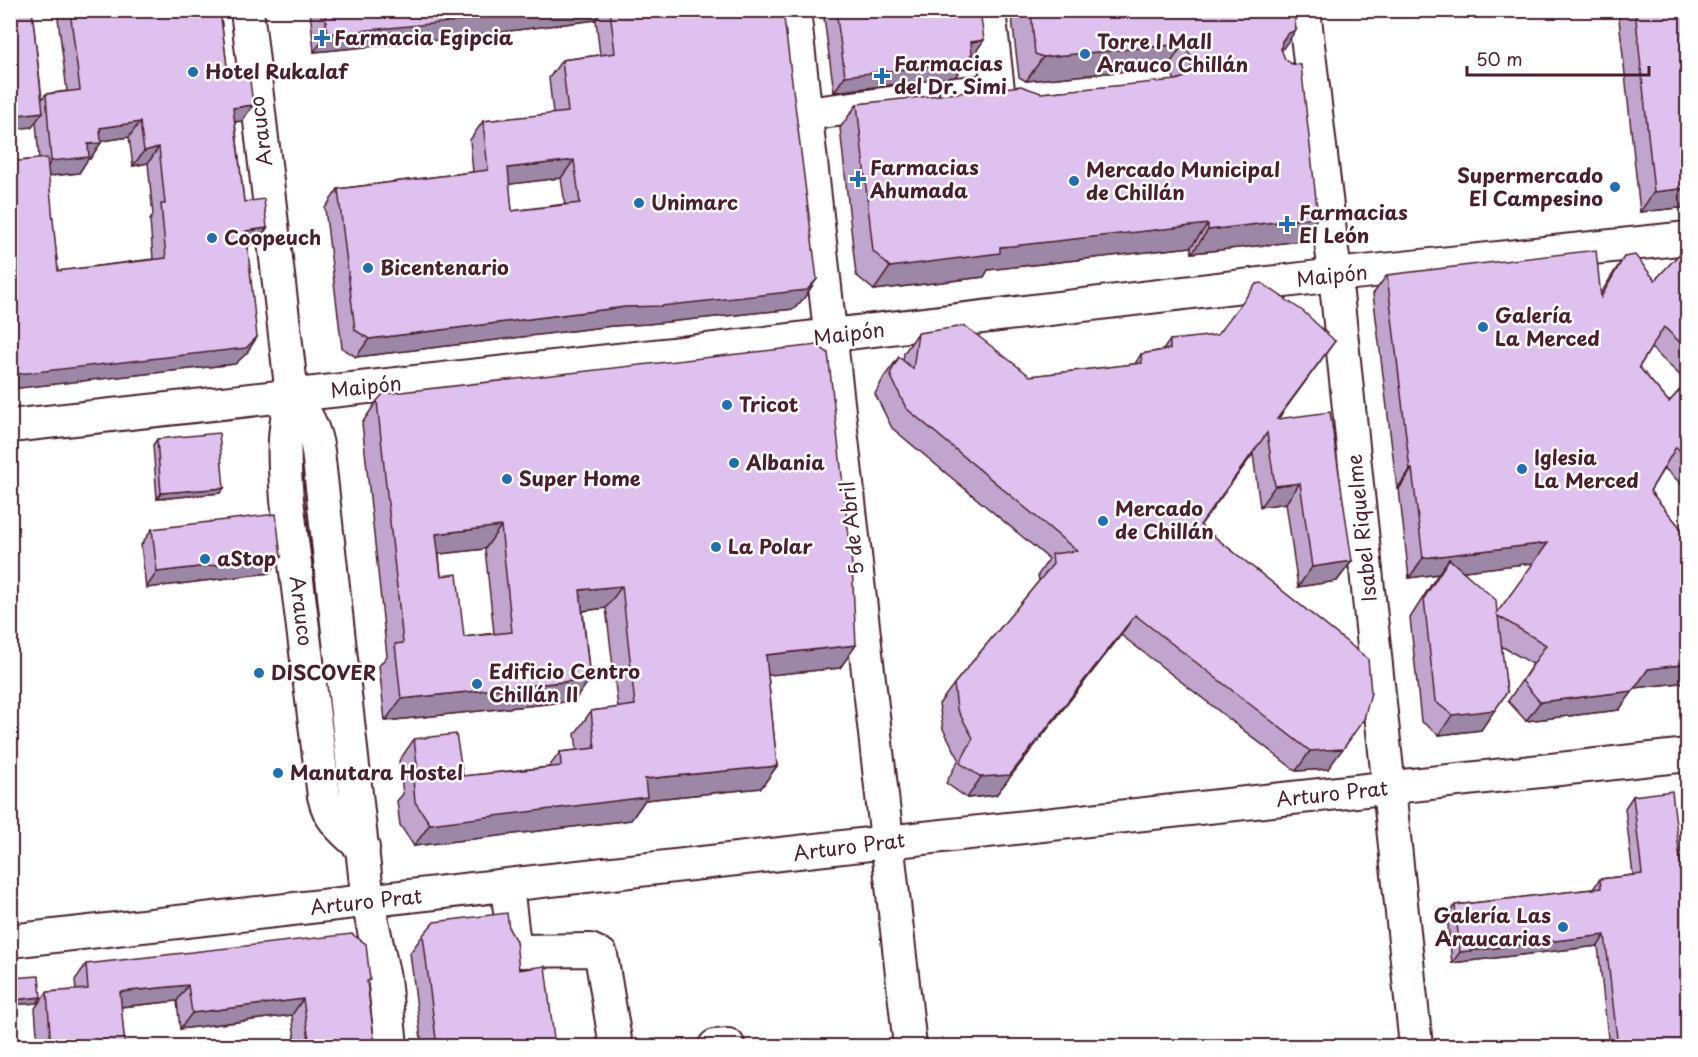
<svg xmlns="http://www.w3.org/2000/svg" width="1698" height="1057" font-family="'Playpen Sans',sans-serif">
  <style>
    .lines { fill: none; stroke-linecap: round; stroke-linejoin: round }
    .minor-casing { stroke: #4a1f2b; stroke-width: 36 }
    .minor { stroke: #fff; stroke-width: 32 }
    .wall { fill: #c0a6ce; stroke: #4a1f2b; stroke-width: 1.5; fill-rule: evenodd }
    .shaded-wall { fill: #9c87a7; stroke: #4a1f2b; stroke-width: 1.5 }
    .building { fill: #dfc1ef; stroke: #4a1f2b; stroke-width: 1.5; fill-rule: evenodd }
    .poi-dot { fill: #1f6fb2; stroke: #fff; stroke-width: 2 }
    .labels { text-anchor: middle; stroke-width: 5; stroke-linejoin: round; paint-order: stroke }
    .poi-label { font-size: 20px; font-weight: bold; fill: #4a1f2b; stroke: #fff; text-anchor: start }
    .street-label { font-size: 20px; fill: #4a1f2b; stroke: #fff }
  </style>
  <rect width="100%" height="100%" fill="#fff"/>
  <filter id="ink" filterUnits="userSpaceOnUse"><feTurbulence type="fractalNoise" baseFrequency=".0167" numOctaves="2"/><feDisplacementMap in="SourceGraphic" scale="12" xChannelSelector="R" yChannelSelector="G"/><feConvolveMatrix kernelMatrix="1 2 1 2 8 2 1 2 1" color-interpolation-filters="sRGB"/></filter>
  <g filter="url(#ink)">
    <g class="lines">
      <defs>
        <g id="minor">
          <path d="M247,10l45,385c-10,38 -8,67 -5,105l37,296c5,24 21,36 39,52"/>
          <polyline points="794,10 910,1046"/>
          <polyline points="1304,10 1335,275 1416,1046"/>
          <polyline points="956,94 998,90 989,10"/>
          <polyline points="806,114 898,102"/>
          <path d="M292,395c14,18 23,34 26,56l50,451 16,76 7,68"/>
          <polyline points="10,426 673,354 1335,275 1688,238"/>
          <polyline points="507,886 514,945 519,951 590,950 601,955 616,1046"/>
          <polyline points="10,941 887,842 1688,755"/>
          <polyline points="715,1046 728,1045"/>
        </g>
      </defs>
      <use href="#minor" class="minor-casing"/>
      <use href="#minor" class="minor"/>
    </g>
    <g class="wall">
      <path d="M57,10h163l8,65 25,30 -11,16 -7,1 9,80 23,26 -11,15 -8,2 -1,108 -12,11 -225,25v-227l29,-3 -3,-37 -4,5v-116l10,88 4,-5 21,-3zM129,137l4,29 15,-3 5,52 -3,5 3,39 -95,12 -10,-95 31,-3 9,-14h2l11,-18z"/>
      <path d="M310,10h473l21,288 -10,11 -146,15 -36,2 -256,31 -14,-9 -17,-140 13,-19 135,-17 -3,-32 13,-19 70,-7 -4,-36 13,-18 38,-5 -4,-35 -159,20 -123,12zM561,178l4,26 -53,7 -3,-27z"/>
      <polygon points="823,10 980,10 973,56 970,56 955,77 834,92"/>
      <polygon points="1011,10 1294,10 1281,51 1301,241 1192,253 1191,247 995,269 988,270 984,277 874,290 856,275 840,128 857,104 1041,93 1175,81 1173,76 1166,70 1157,68 1026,81 1019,77"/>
      <polygon points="1618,10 1688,10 1688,207 1640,212"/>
      <path d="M1688,249v241l-24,-22 -14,23 33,40 5,-5v156l-53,6 -16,22 -93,11 -18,-20 25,-37 -32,-18 6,46 -14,20 -12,18 -42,5 -18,-14 -11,-103 28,-44 -29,4 -10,-89h-2l-24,-195 14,-19 214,18 10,-16 13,-20 31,23zM1651,348l36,34 -18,20 -30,-35zM1534,563l-37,50 -34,-42z"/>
      <polygon points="918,333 1030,376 1135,364 1141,354 1163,350 1170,340 1335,341 1278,419 1352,561 1337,581 1298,587 1286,503 1260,507 1253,454 1200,526 1328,769 1296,771 1121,635 996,795 967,798 946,783 959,759 943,729 939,704 954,684 1039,581 1038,575 1049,559 892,428 875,394 884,377 899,357 903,361 904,353"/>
      <path d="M377,401l479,244 -16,23 -72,7 9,91 -16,22 -116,12 -14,20 -217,26 -14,-21 -3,-24 6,-7 -4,-33 15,-22 49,37 86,-9 11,-15 17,-2 -2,-16 16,-23 27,-3 -12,-100 -23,3 7,68 -16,22 -189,20 -6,-55 8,-10 -25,-233zM485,549l9,84 -30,4 -23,-61 -2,-22z"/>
      <polygon points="157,439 224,488 220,493 157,499 153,445"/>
      <polygon points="152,529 281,557 270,573 146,588 141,545"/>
      <polygon points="1633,796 1688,1047 1609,1047 1598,946 1452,963 1447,917 1455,905 1593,889 1600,879 1633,875 1625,808"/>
      <polygon points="509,929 519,970 555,1047 422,1047 410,953 423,935"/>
      <polygon points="86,964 368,984 375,1047 296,1047 292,1015 180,1029 177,1001 121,1007 125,1047 38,1047 35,1008 47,992 76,990 75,980"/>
      <polygon points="11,978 37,1003 10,1005 10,979"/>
    </g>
    <g class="shaded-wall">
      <polygon points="538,10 602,10 596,20 437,40 314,52 327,34"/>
      <polygon points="1339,10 1368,10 1336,14"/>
      <polygon points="1296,30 1280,53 1271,57 1287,34"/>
      <polygon points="984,40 973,56 970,56 955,77 834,92 845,76 971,42"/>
      <polygon points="1173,45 1182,46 1166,70 1157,68 1026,81 1043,57"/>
      <polygon points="253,105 242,121 223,123 233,108"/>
      <polygon points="43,112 32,127 10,130 10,116"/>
      <polygon points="140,122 129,137 89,143 100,128"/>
      <polygon points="101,143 90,159 88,159 79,173 41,177 51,161 88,144"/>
      <polygon points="159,147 148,163 133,166 144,151"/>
      <polygon points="574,160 561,178 495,186 508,168"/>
      <polygon points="1688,188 1688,207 1640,212 1654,192"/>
      <polygon points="1318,217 1301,241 1192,253 1208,230"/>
      <polygon points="1208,224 1191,247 988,270 984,277 874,290 890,267 1000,247"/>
      <polygon points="267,228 256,243 235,247 246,231"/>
      <polygon points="817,279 804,298 794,309 648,324 612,326 356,357 369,339 625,307"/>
      <polygon points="257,337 247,353 235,364 10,389 10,375"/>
      <polygon points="1412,469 1399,489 1397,489 1410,470"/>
      <polygon points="1300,483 1286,503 1260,507 1275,486"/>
      <polygon points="224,488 220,493 157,499 161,493"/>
      <polygon points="501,526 485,549 421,556 436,534"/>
      <polygon points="1548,543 1534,563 1439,574 1449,559 1438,574 1409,578 1423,558"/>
      <polygon points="281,557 270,573 146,588 157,572"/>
      <polygon points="1352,561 1337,581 1298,587 1312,567"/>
      <polygon points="622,586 606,608 565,613 580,590"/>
      <polygon points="1135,615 1121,635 996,795 967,798 981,777"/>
      <polygon points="856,645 840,668 750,677 766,655"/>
      <polygon points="1688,664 1688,682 1634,688 1648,669"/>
      <polygon points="590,679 574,701 385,721 401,699"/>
      <polygon points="1633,691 1619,710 1526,721 1540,702"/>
      <polygon points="1507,692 1481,730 1439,735 1452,715"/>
      <polygon points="1350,739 1328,769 1296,771 1310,751"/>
      <polygon points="777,766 761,788 645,800 631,820 414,846 430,824 645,779"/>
      <polygon points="1605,935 1598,946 1452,963 1460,952"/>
      <polygon points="188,985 177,1001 109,1008 120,992"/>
      <polygon points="41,997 37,1003 10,1005 10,1003 13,1000"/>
      <polygon points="303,999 292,1015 180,1029 192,1013"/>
    </g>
    <g class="building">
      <polygon points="10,10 32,10 43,112 10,116"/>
      <polygon points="70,10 220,10 228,75 249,72 253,105 233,108 244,202 264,199 267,228 246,231 257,337 246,348 10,375 10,291 15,290 10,254 10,162 47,158 58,271 166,258 161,204 165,204 159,147 144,151 140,122 100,128 101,143 88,144 89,157 51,161 46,94 80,90"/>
      <polygon points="325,10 538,10 450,22 327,34"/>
      <path d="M610,10h173l34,269 -10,11 -146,16 -36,1 -256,32 -14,-9 -17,-141 150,-19 -5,-49 85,-9 -6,-52 53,-7zM574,160l6,43 -68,8 -4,-43z"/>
      <polygon points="836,10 980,10 984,40 971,42 972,53 966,62 845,76"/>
      <polygon points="1031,10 1294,10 1296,30 1287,34 1282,41 1281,49 1285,59 1292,64 1301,65 1318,217 1208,230 1208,224 1012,246 1000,247 1000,253 890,267 873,251 857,104 1021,86 1041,93 1176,80 1185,77 1191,69 1192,60 1189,53 1182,46 1173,45 1043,57 1035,54"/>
      <polygon points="1635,10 1688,10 1688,188 1654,192"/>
      <polygon points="1684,249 1688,249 1688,350 1664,327 1639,367 1669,402 1688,381 1688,458 1676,447 1650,491 1683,531 1688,526 1688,664 1648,669 1633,691 1540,702 1522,681 1546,645 1498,616 1507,692 1495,710 1452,715 1435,701 1424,598 1449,559 1496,600 1497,613 1548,543 1423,558 1412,469 1410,470 1387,275 1596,250 1601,297 1624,257 1635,255 1655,280"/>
      <polygon points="1262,283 1304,312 1335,341 1277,419 1330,412 1352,561 1312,567 1300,483 1275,486 1267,433 1200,525 1368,659 1371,693 1364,719 1343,749 1310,751 1135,615 1010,775 981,777 960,763 973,738 957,709 954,684 1053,564 1052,554 1077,551 906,408 890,374 899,357 913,369 918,333 965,326 1030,376 1142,363 1141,354 1170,349 1170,340 1217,335 1256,284"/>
      <path d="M817,345l11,8 24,211 4,81 -90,10 11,111 -132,13 2,18 -217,27 -15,-22 -2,-23 6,1 -5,-41 42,-5 7,42 98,-10 -1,-14 35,-4 -4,-37 44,-6 -13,-119 -42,4 10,89 -189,20 -6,-55 8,-1 -26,-242 6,-7zM501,526l11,106 -48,5 -7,-63 -16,2 -5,-42z"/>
      <polygon points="219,433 224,488 161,493 157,439"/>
      <polygon points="276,514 281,557 157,572 152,529"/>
      <polygon points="1672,791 1688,926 1688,1047 1618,1047 1605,935 1460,952 1455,905 1601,888 1600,879 1642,874 1633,796"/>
      <polygon points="507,913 509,929 516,941 519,970 545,966 555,1047 437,1047 423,935 434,922"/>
      <polygon points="352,934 366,944 370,980 367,981 375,1047 310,1047 303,999 192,1013 188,985 120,992 125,1047 51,1047 47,992 88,989 86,964"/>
      <polygon points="39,976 41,997 13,1000 11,978"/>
    </g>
  </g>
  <g class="poi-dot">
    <path d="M319 29h6v6h6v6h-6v6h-6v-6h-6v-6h6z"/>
    <circle cx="1085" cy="54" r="6"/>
    <circle cx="193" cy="72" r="6"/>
    <path d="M879 67h6v6h6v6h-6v6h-6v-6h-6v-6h6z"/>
    <path d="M855 170h6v6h6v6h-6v6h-6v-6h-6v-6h6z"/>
    <circle cx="1074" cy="181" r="6"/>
    <circle cx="1615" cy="187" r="6"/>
    <circle cx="639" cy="203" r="6"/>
    <path d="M1284 215h6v6h6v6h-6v6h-6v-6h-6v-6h6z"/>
    <circle cx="212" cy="238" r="6"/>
    <circle cx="368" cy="268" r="6"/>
    <circle cx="1483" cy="327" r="6"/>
    <circle cx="727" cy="405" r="6"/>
    <circle cx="734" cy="463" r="6"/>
    <circle cx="1522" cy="469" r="6"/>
    <circle cx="507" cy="479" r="6"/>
    <circle cx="1103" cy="521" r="6"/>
    <circle cx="716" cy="547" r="6"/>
    <circle cx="205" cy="559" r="6"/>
    <circle cx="259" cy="673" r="6"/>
    <circle cx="477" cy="684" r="6"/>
    <circle cx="278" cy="773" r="6"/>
    <circle cx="1563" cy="927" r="6"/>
  </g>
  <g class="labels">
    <g class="poi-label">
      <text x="334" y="45">Farmacia Egipcia</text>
      <text x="1097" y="49">Torre I Mall<tspan x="1097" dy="23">Arauco Chillán</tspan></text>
      <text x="894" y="71">Farmacias<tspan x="894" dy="23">del Dr. Simi</tspan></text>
      <text x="205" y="79">Hotel Rukalaf</text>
      <text x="870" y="175">Farmacias<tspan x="870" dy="23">Ahumada</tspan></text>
      <text x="1086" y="177">Mercado Municipal<tspan x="1086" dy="23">de Chillán</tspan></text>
      <text x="1603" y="183" text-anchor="end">Supermercado<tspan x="1603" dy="23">El Campesino</tspan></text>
      <text x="651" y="210">Unimarc</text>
      <text x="1299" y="220">Farmacias<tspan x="1299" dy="23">El León</tspan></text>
      <text x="224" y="245">Coopeuch</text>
      <text x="380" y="275">Bicentenario</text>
      <text x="1495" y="323">Galería<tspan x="1495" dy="23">La Merced</tspan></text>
      <text x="739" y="412">Tricot</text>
      <text x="1534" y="465">Iglesia<tspan x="1534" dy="23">La Merced</tspan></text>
      <text x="746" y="470">Albania</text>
      <text x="519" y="486">Super Home</text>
      <text x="1115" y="516">Mercado<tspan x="1115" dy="23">de Chillán</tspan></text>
      <text x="728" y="554">La Polar</text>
      <text x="217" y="566">aStop</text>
      <text x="489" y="679">Edificio Centro<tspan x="489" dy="23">Chillán II</tspan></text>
      <text x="271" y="680">DISCOVER</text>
      <text x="290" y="780">Manutara Hostel</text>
      <text x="1551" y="923" text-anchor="end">Galería Las<tspan x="1551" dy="23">Araucarias</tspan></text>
    </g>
    <g class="street-label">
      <text transform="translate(261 131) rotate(-97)" y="7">Arauco</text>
      <text transform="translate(1332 276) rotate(-6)" y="7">Maipón</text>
      <text transform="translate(849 334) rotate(-7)" y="7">Maipón</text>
      <text transform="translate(366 387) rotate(-6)" y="7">Maipón</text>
      <text transform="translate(852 528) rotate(-96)" y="7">5 de Abril</text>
      <text transform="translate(1362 528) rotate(-96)" y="7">Isabel Riquelme</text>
      <text transform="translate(301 611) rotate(83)" y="7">Arauco</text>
      <text transform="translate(1332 794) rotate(-6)" y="7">Arturo Prat</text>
      <text transform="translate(849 847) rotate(-7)" y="7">Arturo Prat</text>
      <text transform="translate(366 902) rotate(-6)" y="7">Arturo Prat</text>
    </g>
  </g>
  <rect width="1698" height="1057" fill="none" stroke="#fff" stroke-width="36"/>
  <rect x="18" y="18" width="1662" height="1021" fill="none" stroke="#4a1f2b" stroke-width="2" filter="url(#ink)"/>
  <path d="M1467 66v9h182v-9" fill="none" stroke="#4a1f2b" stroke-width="3"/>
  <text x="1476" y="66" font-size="18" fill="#4a1f2b" stroke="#ffffff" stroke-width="4.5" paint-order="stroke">50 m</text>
</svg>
